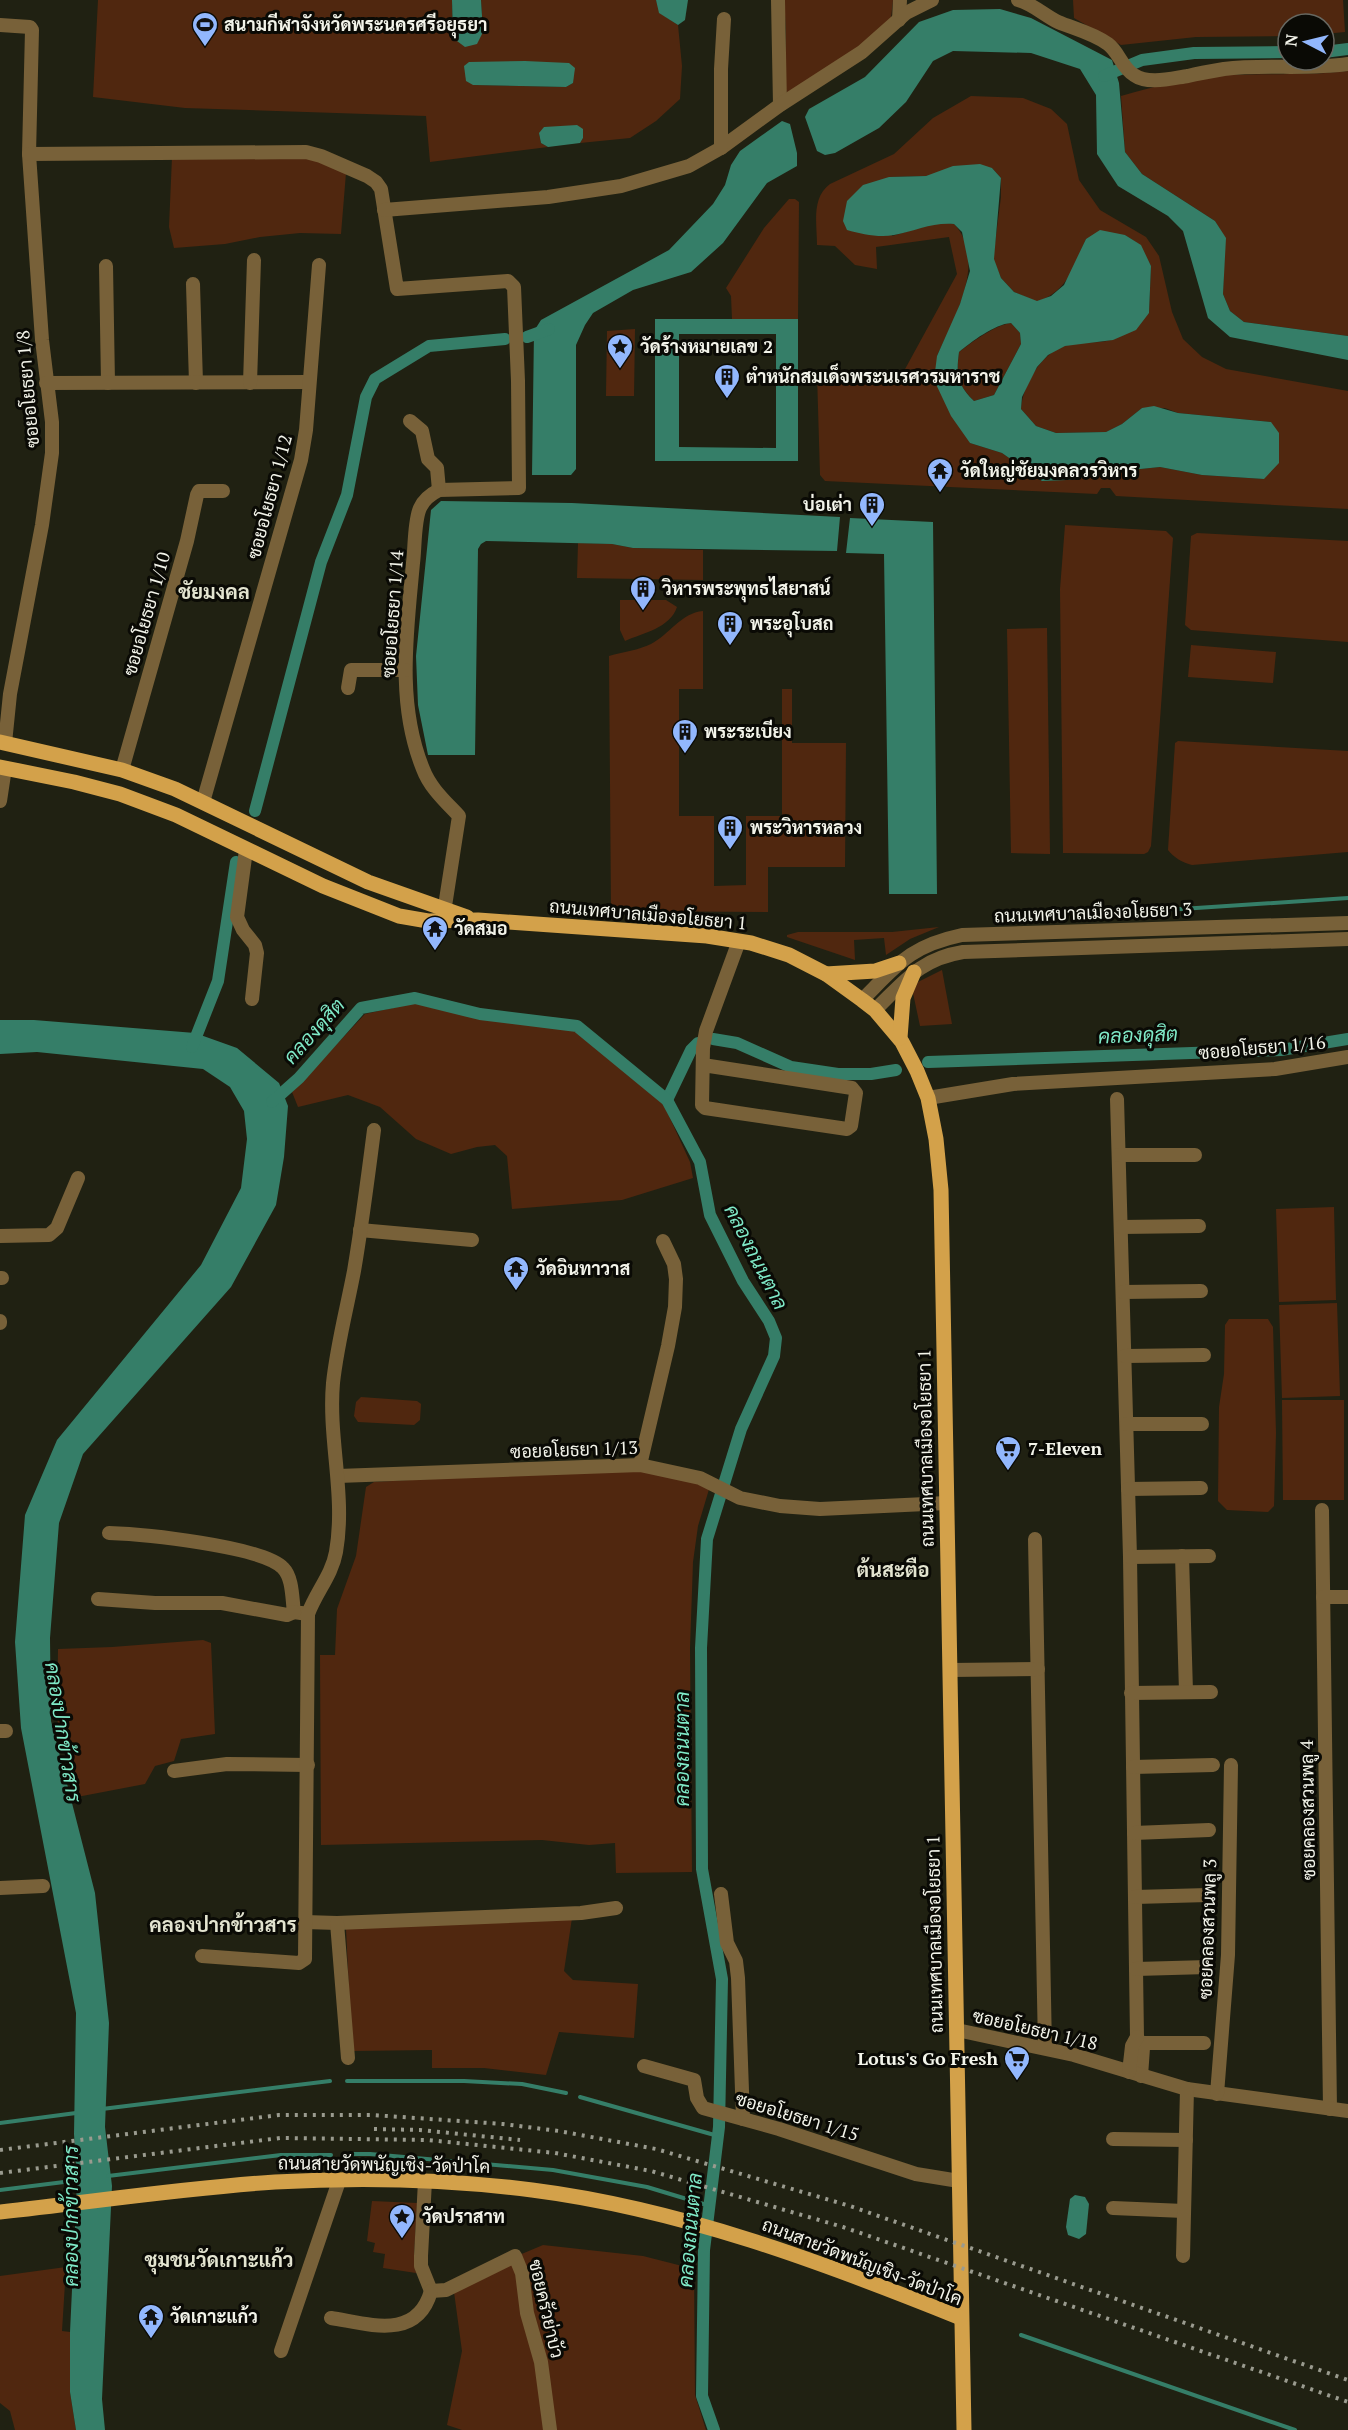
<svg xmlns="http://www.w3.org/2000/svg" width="1348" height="2430" font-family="'PT Serif',Sarabun,serif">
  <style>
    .green { fill: #50270f; fill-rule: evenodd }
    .water { fill: #357e68; fill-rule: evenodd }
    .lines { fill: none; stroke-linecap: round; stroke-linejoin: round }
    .stream { stroke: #357e68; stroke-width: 4 }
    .canal { stroke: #357e68; stroke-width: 12 }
    .minor { stroke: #786139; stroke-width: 14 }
    .major { stroke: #d3a14a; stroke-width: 15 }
    .rail { stroke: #9a9b8f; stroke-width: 4; stroke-dasharray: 3 6; stroke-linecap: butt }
    .labels { text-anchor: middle; stroke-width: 6; stroke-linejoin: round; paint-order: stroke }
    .poi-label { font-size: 18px; font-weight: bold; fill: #f3f4ea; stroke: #0a0a05; text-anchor: start }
    .street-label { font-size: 18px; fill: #f3f4ea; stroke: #0a0a05 }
    .neighbourhood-label { font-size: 20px; font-weight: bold; fill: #e3e4d0; stroke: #0a0a05 }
    .water-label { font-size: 20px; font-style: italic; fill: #7fe9c7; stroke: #0a0a05 }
  </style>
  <rect width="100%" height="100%" fill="#202112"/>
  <g class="green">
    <path d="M98,0h354l1,38 30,-6 -2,-32h175l4,13 18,12 4,41 -2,33 -24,22 -26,17 -50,5 3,-5 -44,-5 2,10 7,4 -118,15 -4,-46 -241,-8 -92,-11zM573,83l-7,4 -93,-2z"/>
    <polygon points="784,0 893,0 891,18 857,51 788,96 786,90 786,30"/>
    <polygon points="1073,0 1343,0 1345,32 1324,34 1324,24 1288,24 1288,36 1196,37 1121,45 1074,18"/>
    <path d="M1348,71v265l-104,-14 -14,-11 -7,-17 2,-56 -10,-17 -73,-47 -17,-22 -4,-56c35,-10 71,-20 108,-21 40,-2 79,1 119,-4z"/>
    <path d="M971,96l52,2 28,11 16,15 12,56 21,30 46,27 13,19 13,56 11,27 19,18 24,12 122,22v118l-232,-13 -6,-8h-9l-4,6 -272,-13 -5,-6 -3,-101 74,3 13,-6 53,-97 -8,-37 -73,10 1,22 -22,-4 -20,-19 -18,-1c0,-21 -6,-47 13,-61l64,-30 39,-36zM992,168l9,10v19l-8,62 8,19 13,14 23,10c32,-12 36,-35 49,-63l39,-4 15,10 11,21 -2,47c-11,8 -25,24 -38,27 -15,4 -32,1 -47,6 -24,9 -41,39 -43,63l15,17 20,7 50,-1 16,-8 20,-16h23l13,5 93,9 -7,57 -62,-4 -42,-8 -39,4 -54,9 -25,1 -40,-28 -32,-10 -33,-87c17,-37 51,-96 17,-132l-14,-2 -48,14 -3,-59 37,-1z"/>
    <polygon points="172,157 306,158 326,163 346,173 341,234 300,233 260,237 225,244 174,248 169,227"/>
    <polygon points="789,199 795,199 799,202 798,319 732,319 731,296 726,288 764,228"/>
    <path d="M1011,323l9,10 1,11 -27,51 -20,6c-17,-17 -18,-25 -15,-49 13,-10 36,-27 52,-29z"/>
    <polygon points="635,329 634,396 606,396 607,331"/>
    <polygon points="1065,525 1166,531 1173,538 1151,846 1148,852 1144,854 1063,853 1060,589"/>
    <polygon points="1197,533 1348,541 1348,642 1191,630 1185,625 1191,536"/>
    <polygon points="578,543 612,544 633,548 703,550 703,580 577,578"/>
    <path d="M620,600h46l11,7c-7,21 -34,26 -52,34l-5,-11z"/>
    <path d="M703,611v78h-24v127h35v70l32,-1v-69h36v-127h10v54h54l-1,124h-77v45l-157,-1 -2,-255c14,-4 30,-6 42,-12 19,-10 30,-31 52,-33z"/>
    <polygon points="1047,628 1050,854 1011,853 1007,629"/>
    <polygon points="1191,645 1276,652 1273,683 1188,677"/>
    <path d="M1178,741l170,10v101l-156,13c-9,-2 -19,-8 -24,-15l7,-107z"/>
    <polygon points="939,927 910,939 886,955 884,938 854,940 855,960 787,937 787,935 798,932 892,932"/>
    <polygon points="942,970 952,1024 920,1026 913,993 918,982"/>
    <polygon points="415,1003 479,1017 574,1030 663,1103 690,1162 693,1178 622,1200 512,1209 507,1156 495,1145 477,1147 451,1154 416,1139 380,1107 348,1095 298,1107 292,1092 365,1014"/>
    <polygon points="1334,1207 1336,1300 1279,1302 1276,1209"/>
    <polygon points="1337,1303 1340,1396 1282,1398 1279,1305"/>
    <polygon points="1229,1319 1268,1319 1273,1327 1276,1433 1274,1506 1268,1512 1227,1510 1218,1501 1219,1407 1224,1374 1225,1325"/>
    <polygon points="361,1397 417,1401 421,1404 420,1420 414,1425 358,1422 354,1416 356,1402"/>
    <polygon points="1282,1400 1344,1400 1344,1500 1283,1500"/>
    <polygon points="639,1468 710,1486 698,1526 693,1562 690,1648 692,1872 616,1873 615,1843 589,1845 542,1840 321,1845 320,1655 335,1655 337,1609 356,1556 366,1487 374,1482"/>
    <polygon points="203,1640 211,1643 215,1734 181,1739 174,1761 155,1766 145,1784 77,1797 57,1719 58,1649 112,1647"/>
    <polygon points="572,1918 564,1971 573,1980 638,1984 634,2038 559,2032 546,2075 484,2068 432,2068 432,2050 352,2051 346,1929"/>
    <polygon points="372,2201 417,2203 414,2255 416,2273 383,2268 385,2254 373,2252 375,2243 367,2241"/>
    <polygon points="543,2245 643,2256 694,2269 695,2395 706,2430 462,2430 447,2425 462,2351 454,2292 484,2270"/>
    <polygon points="66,2267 62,2331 70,2332 70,2392 76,2430 15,2430 10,2411 0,2403 0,2276"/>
  </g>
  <g class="water">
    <polygon points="452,0 481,0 483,32 477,44 465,47 453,38"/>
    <polygon points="656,0 688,0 685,20 678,25 659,13"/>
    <polygon points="1000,9 1031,18 1112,60 1119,83 1125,152 1142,174 1215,221 1226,238 1223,294 1230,311 1244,322 1348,336 1348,360 1230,337 1208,318 1183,231 1168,216 1118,186 1097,154 1096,95 1080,69 1031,53 953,51 933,61 906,102 879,128 835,153 825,155 817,151 805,117 809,109 865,77 919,22 953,10"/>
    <polygon points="525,61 569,63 575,68 573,83 566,87 473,85 466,81 464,66 469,62"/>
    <polygon points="782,121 790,124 797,153 797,166 767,183 723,243 691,272 633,290 593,313 585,325 576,345 576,469 571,475 532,475 534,331 541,320 669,250 713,204 725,185 731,165 740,151"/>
    <polygon points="577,125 583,129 583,138 580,143 548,147 541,143 539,133 544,127"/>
    <path d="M980,164l12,4 9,10 -7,81 7,19 13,14 23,9 14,-5 13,-11 22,-46 14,-9 25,5 16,10 10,21 -2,47 -13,17 -23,10 -48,6 -17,9 -11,12 -15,30 -1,12 15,17 20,7 50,-1 16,-8 20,-16 12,-2 24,7 93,9 8,11v30l-15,16 -62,-4 -42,-8 -39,4 -54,9 -25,1 -40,-28 -32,-10 -19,-27 -17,-36 3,-24 23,-52 10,-33 -8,-39 -8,-8c-21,-2 -39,7 -60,11 -15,3 -32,-1 -47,-5l-4,-9 4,-20 16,-16 26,-8 37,-1 27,-10zM1011,323l9,10 1,11 -27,51 -20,6c-17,-17 -18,-26 -15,-49 12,-10 36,-28 52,-29z"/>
    <path d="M655,319h143v142h-143zM679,334h97v114l-97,-1z"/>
    <polygon points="441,501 572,503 840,517 837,551 633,548 612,544 486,541 481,544 478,549 475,755 428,755 418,705 416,656 431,510"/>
    <polygon points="850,518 933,522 937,894 889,894 884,554 846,553"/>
    <polygon points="0,1020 34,1020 195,1033 237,1048 279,1083 288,1106 284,1157 276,1205 231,1287 83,1454 59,1523 50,1638 51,1721 95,1893 109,2023 105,2127 112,2186 102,2399 105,2430 76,2430 70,2392 70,2332 77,2184 74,2134 76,2013 21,1728 15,1642 25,1515 57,1440 201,1265 241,1188 247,1139 244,1111 230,1087 203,1069 37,1052 0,1054"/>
    <polygon points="1075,2195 1085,2197 1089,2204 1086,2234 1079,2239 1068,2235 1066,2227 1070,2199"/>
  </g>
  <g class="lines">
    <g class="stream">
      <polyline points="1166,910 1348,898"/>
      <polyline points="347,2081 464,2081 522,2084 566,2093"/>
      <polyline points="580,2097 718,2136"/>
      <polyline points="102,2109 330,2081"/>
      <polyline points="0,2123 76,2113"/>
      <polyline points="344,2154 370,2154 553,2170 647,2187 710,2206"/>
      <polyline points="108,2176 281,2155 331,2155"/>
      <polyline points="0,2190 80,2180"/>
      <polyline points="1021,2335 1295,2430"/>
    </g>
    <g class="canal">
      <polyline points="1324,52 1348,49"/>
      <polyline points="1104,76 1142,60 1194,53 1288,52"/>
      <polyline points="527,337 549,329"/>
      <polyline points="255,811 321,562 347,495 366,397 375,379 429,346 505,339"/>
      <polyline points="713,1039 737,1043 791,1067 838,1074 871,1074 896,1070"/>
      <polyline points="192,1047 218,981 236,862"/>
      <polyline points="928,1062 1281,1050 1348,1039"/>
      <polyline points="667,1100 691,1050 698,1043"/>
      <polyline points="272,1102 299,1078 361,1008 415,998 480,1014 577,1026 667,1100 700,1162 710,1215 743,1281 769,1321 776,1338 774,1356 741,1429 707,1539 701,1648 702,1869 722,1979 719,2127 704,2250 702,2396 714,2430"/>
    </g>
    <g class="minor">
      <polyline points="778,0 780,105"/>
      <path d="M1018,0c15,4 26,15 40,22 17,7 35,11 50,22 11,8 14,24 26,31 14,10 39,3 54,1 12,-3 24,-5 36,-7 41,-5 83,1 124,-5"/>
      <polyline points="899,20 900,0"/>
      <polyline points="0,25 30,27 32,30 29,154 42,340 52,422 52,453 42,525 10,694 5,743"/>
      <polyline points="721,148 780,105 862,52 906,13 932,0"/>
      <path d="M29,154l277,-2 15,4 46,20 9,6 5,7 16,100 111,-8 6,6 4,94 1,107 -80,2c-8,4 -15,9 -19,18 -6,13 -5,41 -7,55 -6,68 -17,140 10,206 7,19 23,33 36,47l-16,103"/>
      <polyline points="384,210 548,197 621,186 689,166 721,148 721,69 724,19"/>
      <polyline points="106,266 108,383"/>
      <polyline points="193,284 196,383"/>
      <polyline points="46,383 309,382"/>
      <polyline points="250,383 254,260"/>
      <polyline points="410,421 422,431 428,459 437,468 439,490"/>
      <polyline points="348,688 351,670 405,670"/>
      <polyline points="122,770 187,541 197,495 199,491 223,491"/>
      <polyline points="0,801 5,768"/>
      <polyline points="203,802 301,460 306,430 319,265"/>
      <polyline points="246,850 237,917 243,930 255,945 257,953 252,999"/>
      <path d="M862,1000c36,-36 48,-54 100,-65l386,-12"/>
      <path d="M875,1010c30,-29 45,-51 88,-58l385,-13"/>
      <polyline points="703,1065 852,1088 856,1093 851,1126 847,1129 705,1108 702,1105 703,1048 706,1031 739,941"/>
      <polyline points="928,1098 1013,1084 1275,1069 1348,1057"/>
      <polyline points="1117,1099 1130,1557 1137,2037 1143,2048 1141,2076"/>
      <polyline points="1119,1155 1195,1155"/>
      <polyline points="1121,1227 1199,1226"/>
      <polyline points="360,1230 472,1240"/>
      <polyline points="0,1236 49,1235 57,1228 78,1178"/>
      <polyline points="0,1278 2,1278"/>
      <polyline points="1123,1292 1201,1291"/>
      <polyline points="0,1323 0,1321"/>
      <polyline points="1125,1356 1204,1355"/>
      <polyline points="1127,1424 1202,1424"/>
      <polyline points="640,1465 668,1346 675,1307 676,1279 674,1264 663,1241"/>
      <polyline points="338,1476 640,1465 700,1478 740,1498 780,1506 820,1509 947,1503"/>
      <polyline points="1128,1489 1201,1488"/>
      <polyline points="1322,1510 1330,2109"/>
      <path d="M109,1533c33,1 153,13 174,35 10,10 9,31 11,44l14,2"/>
      <polyline points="1035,1539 1045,2048"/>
      <polyline points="1182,1556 1186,1692"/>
      <polyline points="1130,1557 1209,1556"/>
      <polyline points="1323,1597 1348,1597"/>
      <polyline points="98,1599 155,1603 222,1603 287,1615 294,1612"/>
      <polyline points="950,1670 1038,1669"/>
      <polyline points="1131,1693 1211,1692"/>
      <polyline points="0,1731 6,1731"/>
      <polyline points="1133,1767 1213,1765"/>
      <polyline points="174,1771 227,1764 308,1765"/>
      <polyline points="1134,1833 1209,1830"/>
      <polyline points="0,1888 43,1886"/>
      <polyline points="721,1894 727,1943 736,1961 738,1978 743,2119"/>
      <polyline points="1135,1897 1208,1895"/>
      <polyline points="305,1922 337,1923 581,1913 616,1908"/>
      <polyline points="337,1923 348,2058"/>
      <path d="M202,1956l97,7 6,-4 3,-345c8,-22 24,-39 28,-62 10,-57 -8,-113 -3,-169 4,-38 14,-75 21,-112 8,-47 14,-94 20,-141"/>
      <polyline points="1136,1969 1208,1967"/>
      <polyline points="957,2030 1074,2055 1187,2089 1348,2111"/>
      <polyline points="1140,2043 1204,2043"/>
      <polyline points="644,2066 694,2080 697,2098 703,2108 779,2129 916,2174 959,2181"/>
      <polyline points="1129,2072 1132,2046 1137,2037"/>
      <polyline points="1217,2094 1228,1955 1231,1765"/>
      <polyline points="1113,2139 1186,2140"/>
      <polyline points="425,2181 421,2256 421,2266 431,2291"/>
      <polyline points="1113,2208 1184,2211"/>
      <polyline points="1183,2256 1187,2089"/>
      <polyline points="431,2291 446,2290 515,2256 522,2273 527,2313 541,2362 550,2430"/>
      <path d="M331,2318c38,6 86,23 100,-27"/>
      <polyline points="281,2351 339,2181"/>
    </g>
    <g class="major">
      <polyline points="0,742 122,770 175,789 368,882 467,917"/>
      <polyline points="0,767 74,782 120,794 176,815 323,886 399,916 428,921 478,920 707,936 751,943 789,955 826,974 862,1000 875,1010 902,1042 917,1071 928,1098 936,1139 941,1190 964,2430"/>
      <polyline points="826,974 875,971 899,963"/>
      <polyline points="900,1038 903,998 914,972"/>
      <path d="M0,2212c92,-10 183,-24 275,-30 85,-5 172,-3 257,8 149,19 290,72 429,128"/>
    </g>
    <g class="rail">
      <polyline points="374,2129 420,2130 520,2140"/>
      <polyline points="0,2150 279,2115 372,2115 503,2124 559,2131 656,2149 850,2206 1348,2380"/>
      <polyline points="0,2173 280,2138 428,2140 555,2153 651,2171 843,2227 1348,2402"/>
    </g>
  </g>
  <defs>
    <symbol id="stadium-pin" viewBox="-11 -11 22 30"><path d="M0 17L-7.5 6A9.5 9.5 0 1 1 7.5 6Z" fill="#92b7fd" stroke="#0a0a05"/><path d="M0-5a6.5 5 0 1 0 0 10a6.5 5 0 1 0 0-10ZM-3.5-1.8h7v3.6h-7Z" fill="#111"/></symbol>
    <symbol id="sight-pin" viewBox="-11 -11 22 30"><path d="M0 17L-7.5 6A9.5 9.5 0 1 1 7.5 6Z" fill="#92b7fd" stroke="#0a0a05"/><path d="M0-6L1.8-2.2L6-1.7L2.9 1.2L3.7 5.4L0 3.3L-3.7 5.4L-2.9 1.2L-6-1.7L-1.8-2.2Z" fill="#111"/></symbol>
    <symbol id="building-pin" viewBox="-11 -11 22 30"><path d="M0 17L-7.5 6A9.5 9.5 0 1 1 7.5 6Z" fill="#92b7fd" stroke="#0a0a05"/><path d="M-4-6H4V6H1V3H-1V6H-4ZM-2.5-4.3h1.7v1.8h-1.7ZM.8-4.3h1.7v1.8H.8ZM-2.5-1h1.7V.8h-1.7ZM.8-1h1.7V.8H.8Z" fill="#111"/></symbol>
    <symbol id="temple-pin" viewBox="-11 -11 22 30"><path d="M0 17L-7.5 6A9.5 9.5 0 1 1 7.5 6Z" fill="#92b7fd" stroke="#0a0a05"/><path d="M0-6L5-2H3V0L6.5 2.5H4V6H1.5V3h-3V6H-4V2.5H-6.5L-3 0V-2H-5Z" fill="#111"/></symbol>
    <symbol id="supermarket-pin" viewBox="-11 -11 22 30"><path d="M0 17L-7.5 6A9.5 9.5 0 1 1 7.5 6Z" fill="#92b7fd" stroke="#0a0a05"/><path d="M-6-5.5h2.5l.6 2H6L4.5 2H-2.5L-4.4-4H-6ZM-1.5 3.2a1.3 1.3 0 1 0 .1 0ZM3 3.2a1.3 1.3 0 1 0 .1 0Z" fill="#111"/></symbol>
  </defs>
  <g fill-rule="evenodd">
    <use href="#stadium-pin" x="190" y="10" width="30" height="40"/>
    <use href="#sight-pin" x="605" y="332" width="30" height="40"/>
    <use href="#building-pin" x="712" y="362" width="30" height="40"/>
    <use href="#temple-pin" x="925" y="456" width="30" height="40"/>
    <use href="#building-pin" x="857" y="490" width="30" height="40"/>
    <use href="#building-pin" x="628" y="574" width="30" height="40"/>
    <use href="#building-pin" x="715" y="609" width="30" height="40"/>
    <use href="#building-pin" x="670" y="717" width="30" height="40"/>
    <use href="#building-pin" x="715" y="813" width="30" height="40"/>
    <use href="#temple-pin" x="420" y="914" width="30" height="40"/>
    <use href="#temple-pin" x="501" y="1254" width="30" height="40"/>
    <use href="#supermarket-pin" x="993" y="1434" width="30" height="40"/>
    <use href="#supermarket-pin" x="1002" y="2044" width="30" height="40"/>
    <use href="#sight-pin" x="387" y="2202" width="30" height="40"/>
    <use href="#temple-pin" x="136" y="2302" width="30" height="40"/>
  </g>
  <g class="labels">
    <g class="poi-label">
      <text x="224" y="31">สนามกีฬาจังหวัดพระนครศรีอยุธยา</text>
      <text x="640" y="353">วัดร้างหมายเลข 2</text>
      <text x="746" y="383">ตำหนักสมเด็จพระนเรศวรมหาราช</text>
      <text x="960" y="477">วัดใหญ่ชัยมงคลวรวิหาร</text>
      <text x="852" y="511" text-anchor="end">บ่อเต่า</text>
      <text x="662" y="595">วิหารพระพุทธไสยาสน์</text>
      <text x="750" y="630">พระอุโบสถ</text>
      <text x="704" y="738">พระระเบียง</text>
      <text x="750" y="834">พระวิหารหลวง</text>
      <text x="454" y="935">วัดสมอ</text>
      <text x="536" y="1275">วัดอินทาวาส</text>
      <text x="1028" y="1455">7-Eleven</text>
      <text x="998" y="2065" text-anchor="end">Lotus's Go Fresh</text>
      <text x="422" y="2223">วัดปราสาท</text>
      <text x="170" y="2323">วัดเกาะแก้ว</text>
    </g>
    <g class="street-label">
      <text transform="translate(28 389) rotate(-95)" y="6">ซอยอโยธยา 1/8</text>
      <text transform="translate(270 497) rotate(-75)" y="6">ซอยอโยธยา 1/12</text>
      <text transform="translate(147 614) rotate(-74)" y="6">ซอยอโยธยา 1/10</text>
      <text transform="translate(393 614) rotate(-86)" y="6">ซอยอโยธยา 1/14</text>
      <text transform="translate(1093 913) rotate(-2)" y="6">ถนนเทศบาลเมืองอโยธยา 3</text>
      <text transform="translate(648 915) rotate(5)" y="6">ถนนเทศบาลเมืองอโยธยา 1</text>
      <text transform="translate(1262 1048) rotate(-5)" y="6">ซอยอโยธยา 1/16</text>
      <text transform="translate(926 1448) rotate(-91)" y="6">ถนนเทศบาลเมืองอโยธยา 1</text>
      <text transform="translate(574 1450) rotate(-2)" y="6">ซอยอโยธยา 1/13</text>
      <text transform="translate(1308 1810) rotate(-91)" y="6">ซอยคลองสวนพลู 4</text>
      <text transform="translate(1208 1929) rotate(-88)" y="6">ซอยคลองสวนพลู 3</text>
      <text transform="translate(935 1934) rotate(-91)" y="6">ถนนเทศบาลเมืองอโยธยา 1</text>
      <text transform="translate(1035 2030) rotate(13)" y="6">ซอยอโยธยา 1/18</text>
      <text transform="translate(797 2117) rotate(17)" y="6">ซอยอโยธยา 1/15</text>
      <text transform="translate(384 2165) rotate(1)" y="6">ถนนสายวัดพนัญเชิง-วัดป่าโค</text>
      <text transform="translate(862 2262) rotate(21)" y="6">ถนนสายวัดพนัญเชิง-วัดป่าโค</text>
      <text transform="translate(546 2309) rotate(77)" y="6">ซอยครัวย่าบัว</text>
    </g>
    <g class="neighbourhood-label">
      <text x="214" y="599">ชัยมงคล</text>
      <text x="893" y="1577">ต้นสะตือ</text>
      <text x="223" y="1932">คลองปากข้าวสาร</text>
      <text x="219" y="2267">ชุมชนวัดเกาะแก้ว</text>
    </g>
    <g class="water-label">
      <text transform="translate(314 1031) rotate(-48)" y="7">คลองดุสิต</text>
      <text transform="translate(1138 1035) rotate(-2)" y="7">คลองดุสิต</text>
      <text transform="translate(756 1257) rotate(63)" y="7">คลองถนนตาล</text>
      <text transform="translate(63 1732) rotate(81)" y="7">คลองปากข้าวสาร</text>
      <text transform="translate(682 1749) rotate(-90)" y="7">คลองถนนตาล</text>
      <text transform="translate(71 2216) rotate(-90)" y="7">คลองปากข้าวสาร</text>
      <text transform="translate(690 2230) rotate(-85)" y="7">คลองถนนตาล</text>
    </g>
  </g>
  <g transform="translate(1306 42) rotate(277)"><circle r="28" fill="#0a0a05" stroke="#676861" stroke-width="1.5"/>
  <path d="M0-4.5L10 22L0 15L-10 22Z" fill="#92b7fd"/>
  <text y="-9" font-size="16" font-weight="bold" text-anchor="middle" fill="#f3f4ea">N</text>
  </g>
</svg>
